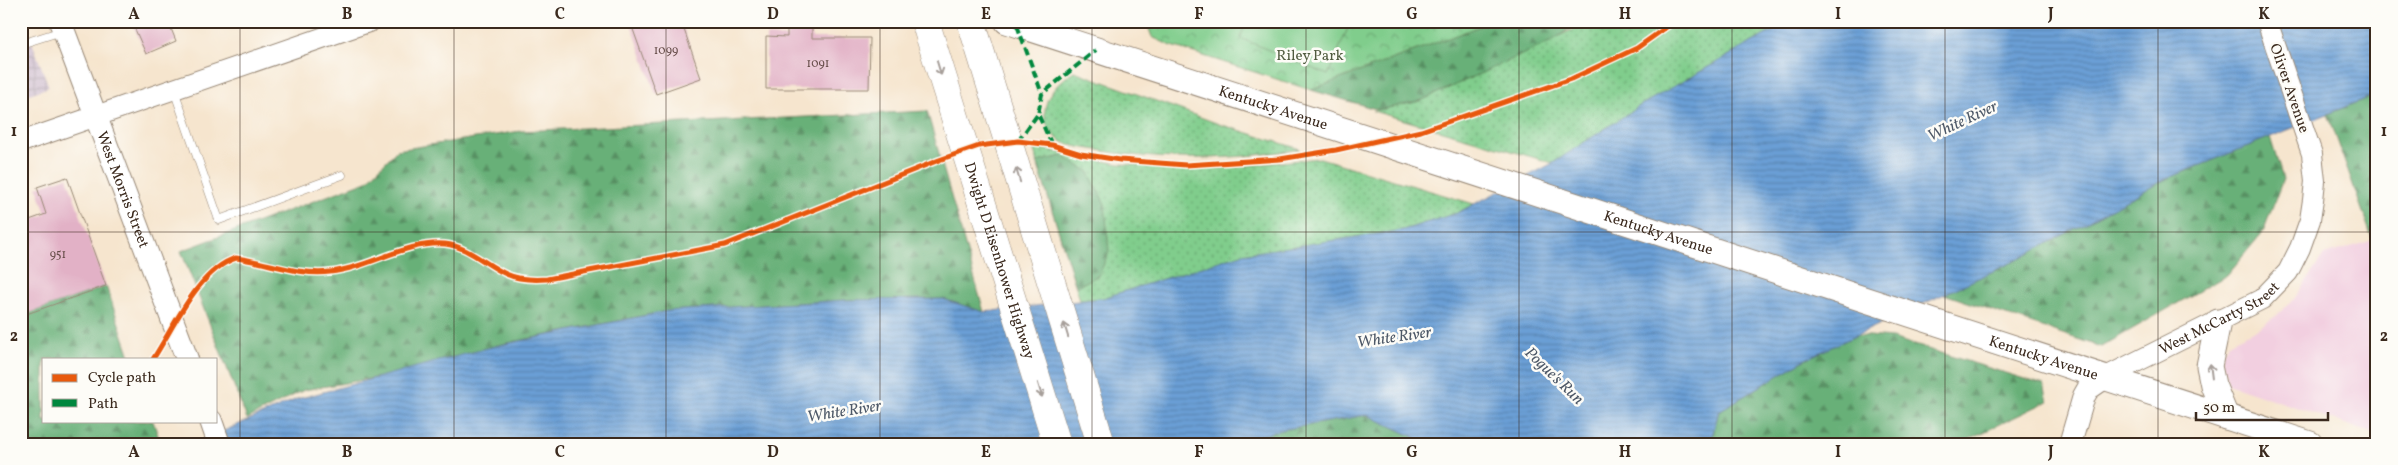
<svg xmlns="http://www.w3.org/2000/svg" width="2398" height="465" font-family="Vollkorn,serif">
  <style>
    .built { fill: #f2cfe0 }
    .industrial { fill: url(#industrial-grid) }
    .grass { fill: url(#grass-dots); stroke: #5e7c55 }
    .forest { fill: url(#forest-firs); stroke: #526d4b }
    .park { fill: url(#park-crowns); stroke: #5e7c55 }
    .pitch { fill: #80cd8c; stroke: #5e7c55 }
    .water { fill: url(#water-rules); stroke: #52647a }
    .building { fill: #e2b1c6 }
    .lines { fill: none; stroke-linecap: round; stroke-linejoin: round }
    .service-casing { stroke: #988876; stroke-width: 9 }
    .tertiary-casing { stroke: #988876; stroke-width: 22 }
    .secondary-casing { stroke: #988876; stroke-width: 24 }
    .primary-casing { stroke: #988876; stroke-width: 27 }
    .motorway-casing { stroke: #988876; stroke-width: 29 }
    .service { stroke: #fff; stroke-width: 8 }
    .tertiary { stroke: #fff; stroke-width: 20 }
    .secondary { stroke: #fff; stroke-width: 22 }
    .primary { stroke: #fff; stroke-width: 25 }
    .motorway { stroke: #fff; stroke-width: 28 }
    .quiet { stroke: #00873e; stroke-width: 4; stroke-dasharray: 8 4; stroke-linecap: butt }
    .cycleway-casing { stroke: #fdfcf7; stroke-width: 8 }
    .cycleway { stroke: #e8590c; stroke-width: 5 }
    .oneway { stroke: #a79f9a }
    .grid { fill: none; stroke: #3b2a1e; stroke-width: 1; stroke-opacity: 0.55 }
    .labels { text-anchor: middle; stroke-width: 5; stroke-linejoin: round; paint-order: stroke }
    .number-label { font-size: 12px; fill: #654c48 }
    .park-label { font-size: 15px; fill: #505b3f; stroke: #fdfcf7 }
    .street-label { font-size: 15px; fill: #3b2a1e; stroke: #fdfcf7 }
    .water-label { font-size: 16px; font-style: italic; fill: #4e5968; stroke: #fdfcf7 }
    .neatline { fill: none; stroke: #3b2a1e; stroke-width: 2 }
    .grid-label { font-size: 16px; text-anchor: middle; font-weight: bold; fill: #3b2a1e }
  </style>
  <defs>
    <pattern id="industrial-grid" width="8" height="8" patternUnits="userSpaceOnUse" patternTransform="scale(1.25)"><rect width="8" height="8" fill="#cfbdcf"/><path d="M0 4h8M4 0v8" fill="none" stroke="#a99aa7"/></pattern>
    <pattern id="grass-dots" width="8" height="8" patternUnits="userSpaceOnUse" patternTransform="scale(1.25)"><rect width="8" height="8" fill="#80cd8c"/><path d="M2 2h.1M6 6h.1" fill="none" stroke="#6aa772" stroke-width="1.8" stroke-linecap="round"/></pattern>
    <pattern id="forest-firs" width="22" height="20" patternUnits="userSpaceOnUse" patternTransform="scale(1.25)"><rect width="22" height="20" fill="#68b078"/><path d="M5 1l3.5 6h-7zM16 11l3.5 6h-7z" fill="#578f62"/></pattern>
    <pattern id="park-crowns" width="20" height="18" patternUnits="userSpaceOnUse" patternTransform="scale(1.25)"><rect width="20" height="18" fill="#80cd8c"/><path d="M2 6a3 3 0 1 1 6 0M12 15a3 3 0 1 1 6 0" fill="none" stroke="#6aa772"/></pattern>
    <pattern id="water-rules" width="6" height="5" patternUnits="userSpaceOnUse" patternTransform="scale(1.25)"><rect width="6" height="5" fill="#6a9fd6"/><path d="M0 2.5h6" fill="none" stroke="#5882ad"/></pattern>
  </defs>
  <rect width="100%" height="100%" fill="#fdfcf7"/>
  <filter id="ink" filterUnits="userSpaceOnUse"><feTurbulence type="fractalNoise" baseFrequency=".02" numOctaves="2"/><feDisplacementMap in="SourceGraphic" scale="10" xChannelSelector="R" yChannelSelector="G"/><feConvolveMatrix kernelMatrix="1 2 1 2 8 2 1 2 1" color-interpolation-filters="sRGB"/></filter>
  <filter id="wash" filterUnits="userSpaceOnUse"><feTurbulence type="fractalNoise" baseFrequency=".0096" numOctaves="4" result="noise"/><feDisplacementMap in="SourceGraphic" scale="20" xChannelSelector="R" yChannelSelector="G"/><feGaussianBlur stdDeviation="1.12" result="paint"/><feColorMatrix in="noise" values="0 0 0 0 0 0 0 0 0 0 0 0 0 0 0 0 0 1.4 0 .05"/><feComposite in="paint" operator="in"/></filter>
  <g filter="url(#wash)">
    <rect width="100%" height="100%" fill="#f6e5ce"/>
    <polygon class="built" points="2377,239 2377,435 2228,384 2222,361 2223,351 2229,343 2258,328 2276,316 2294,299 2324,255"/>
    <polygon class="industrial" points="21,21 24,21 49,87 21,97"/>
    <g class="grass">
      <polygon points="1591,21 1790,21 1641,105 1553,163 1373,111 1420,101"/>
      <path d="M1074,71l145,53 81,25c-66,11 -136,13 -202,1 -12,-2 -29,-3 -40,-11 -6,-5 -12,-14 -13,-22 -2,-21 14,-35 29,-46z"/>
      <polygon points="1033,147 1119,164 1188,168 1223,168 1320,158 1474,204 1457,213 1403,230 1242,254 1103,298 1080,300"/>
    </g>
    <g class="forest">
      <polygon points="1493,21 1581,21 1550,42 1420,101 1379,110 1311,90"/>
      <polygon points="2377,94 2377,239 2373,241 2328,114"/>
      <polygon points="927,111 984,312 943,299 845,300 667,311 498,345 386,376 304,390 247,419 181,251 367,181 397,150 521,131"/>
      <polygon points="2270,137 2283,179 2263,232 2227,275 2101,347 1944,294 2019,259 2164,180"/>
      <polygon points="1062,156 1088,171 1105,204 1109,252 1099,275 1076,287 1037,162"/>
      <polygon points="106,286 131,359 44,359 44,421 153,421 161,444 21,444 21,316"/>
      <polygon points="1857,335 1892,338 2044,385 2048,401 1959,444 1710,444 1719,411 1806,359"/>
      <polygon points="1367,415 1429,444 1232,444 1281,430"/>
    </g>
    <polygon class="park" points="1146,21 1493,21 1311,90 1169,45 1152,37"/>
    <polygon class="pitch" points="1247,21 1332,21 1348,28 1328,75 1240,38"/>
    <polygon class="water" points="1790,21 2377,21 2377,94 2164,180 2019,259 1806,359 1719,411 1710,444 1429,444 1367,415 1281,430 1232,444 194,444 297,399 495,346 667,311 845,300 943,299 984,312 1103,298 1242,254 1403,230 1457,213 1553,163 1641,105"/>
    <g id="blocks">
      <g class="building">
        <polygon points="21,21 24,21 28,33 21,35"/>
        <polygon points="147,21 168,21 176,41 146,54 134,27"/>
        <polygon points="630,21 681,21 701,78 656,94"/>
        <polygon points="787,21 812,21 812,38 870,38 869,89 766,89 766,36 787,37"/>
        <polygon points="67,177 106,286 21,316 21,223 46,214 37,187"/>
      </g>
    </g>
  </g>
  <g filter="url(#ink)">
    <use href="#blocks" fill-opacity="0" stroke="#988876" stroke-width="1"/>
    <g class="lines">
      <defs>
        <g id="service">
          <polyline points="21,44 62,31"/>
          <polyline points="174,90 219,220 342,175"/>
        </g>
        <g id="tertiary">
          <polyline points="21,142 371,21"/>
          <path id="s1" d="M2104,378l158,-79 26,-27 12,-24 10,-28 3,-20 2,-19 -3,-27 -45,-133"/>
        </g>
        <g id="secondary">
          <path id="s2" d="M60,21l127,338"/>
          <polyline points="211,421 219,444"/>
          <polyline points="2070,444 2084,396 2088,389 2104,378"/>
        </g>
        <g id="primary">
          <path id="s3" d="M1007,21l1303,423"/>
          <polyline points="2218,322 2209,366 2213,385 2226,417"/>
        </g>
        <g id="motorway">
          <path id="s4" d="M925,21l132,423"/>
          <polyline points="971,21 1101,444"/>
        </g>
      </defs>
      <use href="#service" class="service-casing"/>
      <use href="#tertiary" class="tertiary-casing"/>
      <use href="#secondary" class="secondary-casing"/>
      <use href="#primary" class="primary-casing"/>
      <use href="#motorway" class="motorway-casing"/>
      <use href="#service" class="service"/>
      <use href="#tertiary" class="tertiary"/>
      <use href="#secondary" class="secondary"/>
      <use href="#primary" class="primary"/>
      <use href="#motorway" class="motorway"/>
      <g class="quiet">
        <polyline points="1017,25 1042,94"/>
        <polyline points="1018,141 1038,114"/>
        <polyline points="1052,145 1038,114 1042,94 1096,50"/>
      </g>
      <defs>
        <path id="cycleway" d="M153,359c21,-32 45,-89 83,-101 31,4 63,18 94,14 39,-4 76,-31 115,-28 22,2 41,21 61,30 13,6 27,6 41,5l178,-34 214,-85 40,-14 39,-5 34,4 29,9 39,6 66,5 94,-6 56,-9 85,-19 150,-52 66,-31 38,-27"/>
      </defs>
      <use href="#cycleway" class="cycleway-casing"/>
      <use href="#cycleway" class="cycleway"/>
    </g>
    <defs><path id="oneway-shaft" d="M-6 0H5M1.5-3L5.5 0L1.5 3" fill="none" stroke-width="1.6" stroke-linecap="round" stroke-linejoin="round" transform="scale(1.25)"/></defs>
    <g class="oneway">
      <use href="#oneway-shaft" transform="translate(939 68) rotate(73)"/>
      <use href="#oneway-shaft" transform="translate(1018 175) rotate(-107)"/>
      <use href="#oneway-shaft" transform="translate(1066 330) rotate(-107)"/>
      <use href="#oneway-shaft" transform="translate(2211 371) rotate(-97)"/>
      <use href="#oneway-shaft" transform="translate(1040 390) rotate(73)"/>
    </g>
  </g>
  <path class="grid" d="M240,21v423M454,21v423M666,21v423M880,21v423M1092,21v423M1306,21v423M1519,21v423M1732,21v423M1945,21v423M2158,21v423M21,232h2356"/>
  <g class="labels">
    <g class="number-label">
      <text x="666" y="54">1099</text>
      <text x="818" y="67">1091</text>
      <text x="58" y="258">951</text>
    </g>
    <g class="park-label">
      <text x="1310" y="60">Riley Park</text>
    </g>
    <g class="street-label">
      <text transform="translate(2290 88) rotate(71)" y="5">Oliver Avenue</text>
      <text dy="5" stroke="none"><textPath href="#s3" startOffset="280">Kentucky Avenue</textPath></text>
      <text dy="5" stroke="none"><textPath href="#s2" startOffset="180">West Morris Street</textPath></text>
      <text dy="5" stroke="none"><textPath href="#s3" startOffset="685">Kentucky Avenue</textPath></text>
      <text dy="5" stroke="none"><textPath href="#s4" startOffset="251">Dwight D Eisenhower Highway</textPath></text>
      <text dy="5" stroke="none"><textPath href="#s1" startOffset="130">West McCarty Street</textPath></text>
      <text dy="5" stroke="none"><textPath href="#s3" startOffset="1090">Kentucky Avenue</textPath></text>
    </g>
    <g class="water-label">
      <text transform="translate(1962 120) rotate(-25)" y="6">White River</text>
      <text transform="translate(1394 336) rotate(-8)" y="6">White River</text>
      <text transform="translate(1555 375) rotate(44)" y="6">Pogue's Run</text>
      <text transform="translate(844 410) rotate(-9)" y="6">White River</text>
    </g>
  </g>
  <rect width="2398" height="465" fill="none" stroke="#fdfcf7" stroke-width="55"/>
  <rect x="42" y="358" width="175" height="65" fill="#fdfcf7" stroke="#afa8a0"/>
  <rect x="52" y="374" width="25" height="8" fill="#e8590c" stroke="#afa8a0"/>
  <text x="88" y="382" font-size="15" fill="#3b2a1e">Cycle path</text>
  <rect x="52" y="399" width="25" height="8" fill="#00873e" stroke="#afa8a0"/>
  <text x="88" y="408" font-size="15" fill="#3b2a1e">Path</text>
  <path d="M2196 412v8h132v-8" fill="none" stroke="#3b2a1e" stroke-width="2.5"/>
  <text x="2203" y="412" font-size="15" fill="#3b2a1e" stroke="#fdfcf7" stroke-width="4" paint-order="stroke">50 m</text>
  <rect x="28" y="28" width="2342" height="410" class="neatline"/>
  <g class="grid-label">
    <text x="134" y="19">A</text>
    <text x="347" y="19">B</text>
    <text x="560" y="19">C</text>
    <text x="773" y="19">D</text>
    <text x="986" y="19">E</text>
    <text x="1199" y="19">F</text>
    <text x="1412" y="19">G</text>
    <text x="1625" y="19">H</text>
    <text x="1838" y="19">I</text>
    <text x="2051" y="19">J</text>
    <text x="2264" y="19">K</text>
    <text x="14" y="136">1</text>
    <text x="2384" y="136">1</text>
    <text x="14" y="341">2</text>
    <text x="2384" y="341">2</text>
    <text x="134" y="457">A</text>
    <text x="347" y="457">B</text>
    <text x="560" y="457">C</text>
    <text x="773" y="457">D</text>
    <text x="986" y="457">E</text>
    <text x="1199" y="457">F</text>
    <text x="1412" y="457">G</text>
    <text x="1625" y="457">H</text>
    <text x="1838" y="457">I</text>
    <text x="2051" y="457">J</text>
    <text x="2264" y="457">K</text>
  </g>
</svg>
